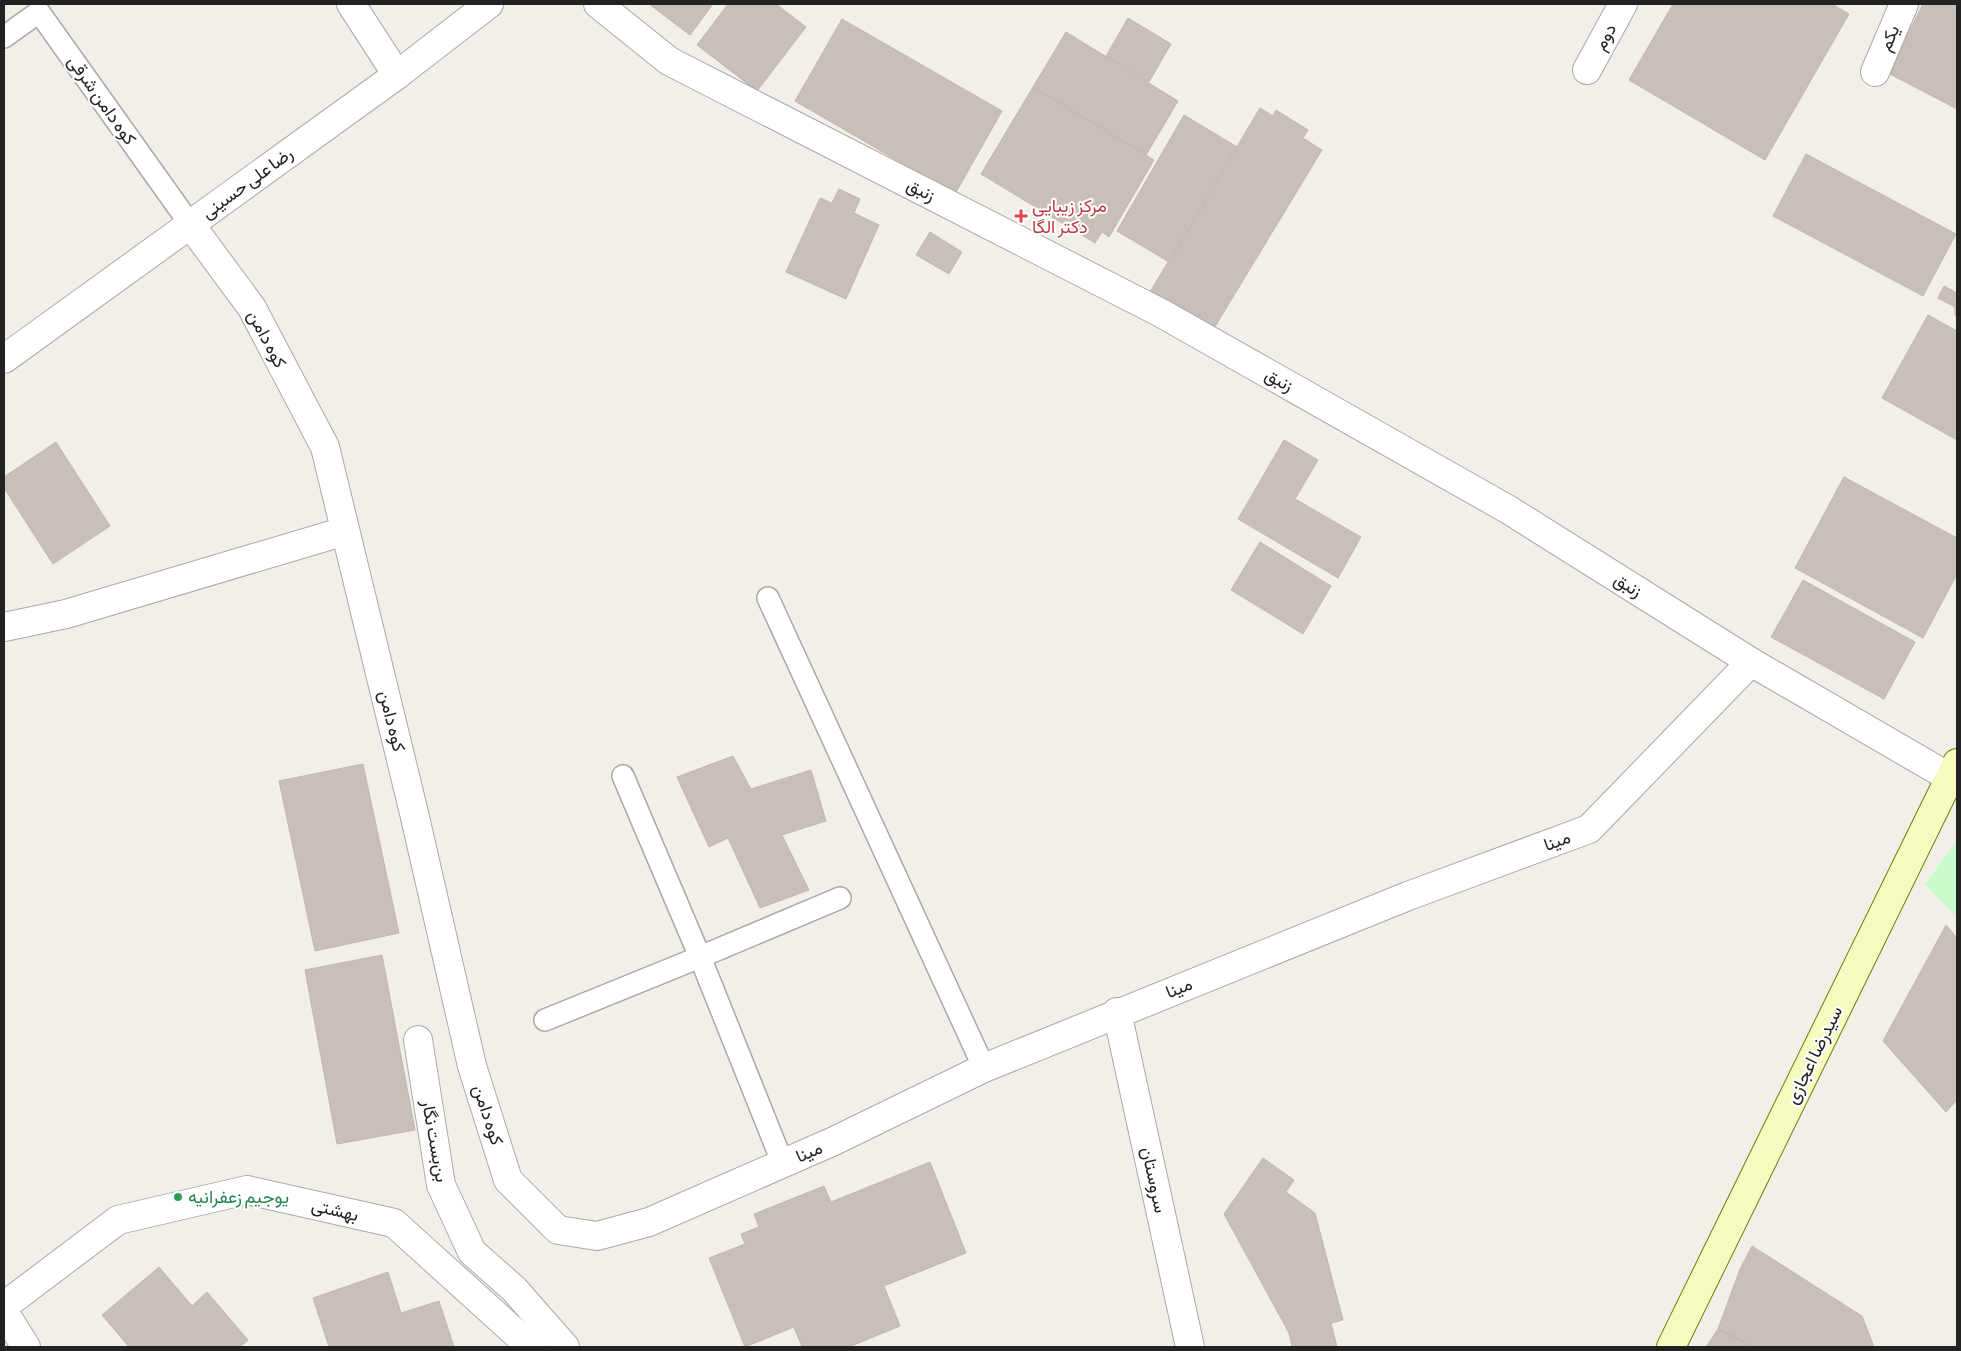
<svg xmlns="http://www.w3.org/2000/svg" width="1961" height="1351" font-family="'Asap Condensed',Vazirmatn,sans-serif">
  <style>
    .park { fill: #c8facc }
    .building { fill: #c7bfb8; stroke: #c4b6ab }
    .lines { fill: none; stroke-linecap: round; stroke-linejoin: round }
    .service-casing { stroke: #a9a9a9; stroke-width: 24 }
    .minor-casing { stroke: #a9a9a9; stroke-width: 30 }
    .tertiary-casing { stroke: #a9a9a9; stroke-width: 30 }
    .secondary-casing { stroke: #707d05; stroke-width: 30 }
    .service { stroke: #fff; stroke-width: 21 }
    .minor { stroke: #fff; stroke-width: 28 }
    .tertiary { stroke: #fff; stroke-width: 28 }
    .secondary { stroke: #f7fabf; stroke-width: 28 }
    .health-dot { fill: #e0444e; stroke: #fff; stroke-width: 2 }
    .leisure-dot { fill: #2e9e5b; stroke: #fff; stroke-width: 2 }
    .labels { text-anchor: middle; stroke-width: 4; stroke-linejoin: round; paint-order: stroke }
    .street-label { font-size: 18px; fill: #222; stroke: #fff }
    .health-label { font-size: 18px; fill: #be3a42; stroke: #fff; text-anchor: start }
    .leisure-label { font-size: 18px; fill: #27864d; stroke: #fff; text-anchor: start }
  </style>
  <rect width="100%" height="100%" fill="#f2efe9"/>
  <polygon class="park" points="1957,841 1957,917 1925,884"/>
  <g class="building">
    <polygon points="649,4 713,4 690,35"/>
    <polygon points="728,4 776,4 806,27 757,91 697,45"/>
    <polygon points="1673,4 1832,4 1849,14 1765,160 1629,80"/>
    <polygon points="1923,4 1957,4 1957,109 1888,73"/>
    <polygon points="1128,18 1171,44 1149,82 1106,56"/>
    <polygon points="842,19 1002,111 955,194 795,101"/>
    <polygon points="1066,32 1178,101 1146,155 1033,87"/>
    <polygon points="1033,87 1154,160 1109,237 1102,232 1095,243 981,174"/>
    <polygon points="1260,108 1273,116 1276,110 1308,130 1303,138 1322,150 1213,330 1150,292"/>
    <polygon points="1184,115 1237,147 1169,262 1117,231"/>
    <polygon points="1806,154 1956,234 1923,296 1773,216"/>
    <polygon points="839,189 860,199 854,213 879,225 846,299 786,272 820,198 832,203"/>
    <polygon points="930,232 962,252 949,274 916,255"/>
    <polygon points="1944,286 1957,293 1957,316 1955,315 1955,307 1938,298"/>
    <polygon points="1928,315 1957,331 1957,440 1882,398"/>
    <polygon points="1284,440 1318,460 1295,499 1361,537 1338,578 1238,519"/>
    <polygon points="56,442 110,526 53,564 4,488 4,477"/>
    <polygon points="1844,477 1957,538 1957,574 1923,638 1795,568"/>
    <polygon points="1260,542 1331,586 1303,634 1231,590"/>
    <polygon points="1803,580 1915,642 1884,699 1771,637"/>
    <polygon points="733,756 751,789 811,770 826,821 782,835 809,890 760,908 728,838 709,847 677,777"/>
    <polygon points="363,764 399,933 315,951 279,781"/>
    <polygon points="1946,925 1957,938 1957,1100 1946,1112 1883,1041"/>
    <polygon points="382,955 415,1130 337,1144 305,970"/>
    <polygon points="1263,1158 1294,1180 1286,1192 1315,1213 1343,1320 1331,1323 1337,1347 1292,1347 1289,1333 1224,1214"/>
    <polygon points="930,1162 966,1253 884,1286 900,1326 849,1347 802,1347 794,1327 745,1347 709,1258 745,1244 741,1234 759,1227 754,1214 824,1186 831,1202"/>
    <polygon points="1752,1246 1862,1316 1874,1347 1754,1347 1718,1329 1740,1269"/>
    <polygon points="159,1267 192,1306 207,1292 248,1340 240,1347 129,1347 102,1315"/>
    <polygon points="388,1272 401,1313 439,1301 454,1347 329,1347 313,1298"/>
    <polygon points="1718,1329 1753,1347 1706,1347"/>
  </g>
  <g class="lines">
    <defs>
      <g id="service">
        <polyline points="4,37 39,12 190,224"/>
        <polyline points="768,598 984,1068"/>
        <polyline points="623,776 700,957 783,1164"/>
        <polyline points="545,1020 700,957 840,898"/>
      </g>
      <g id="minor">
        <polyline points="351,4 397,75"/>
        <polyline points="598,4 669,61 1161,313 1509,510 1751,662 1949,777"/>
        <polyline points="1587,70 1623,4"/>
        <polyline points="1875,72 1904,4"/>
        <polyline points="190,224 252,308 325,447 414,813 472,1066 508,1180 558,1230 597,1236 649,1222 834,1141 984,1068 1408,896 1589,829 1751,662"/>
        <polyline points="4,627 66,614 345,531"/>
        <polyline points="1117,1012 1190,1347"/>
        <polyline points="418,1040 441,1185 472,1252 514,1289 565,1347"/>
        <polyline points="4,1306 118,1220 247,1190 394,1223 531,1347"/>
        <polyline points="4,1312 26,1347"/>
      </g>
      <polyline id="tertiary" points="4,359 397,75 489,4"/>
      <polyline id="secondary" points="1671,1347 1957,763"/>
    </defs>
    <use href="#service" class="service-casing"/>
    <use href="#minor" class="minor-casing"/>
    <use href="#tertiary" class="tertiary-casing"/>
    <use href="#secondary" class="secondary-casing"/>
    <use href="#service" class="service"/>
    <use href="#minor" class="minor"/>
    <use href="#tertiary" class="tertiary"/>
    <use href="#secondary" class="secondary"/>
  </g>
  <path class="health-dot" d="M1018.5 208.5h5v5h5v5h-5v5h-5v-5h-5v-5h5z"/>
  <circle class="leisure-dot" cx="178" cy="1197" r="5"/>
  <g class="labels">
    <g class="street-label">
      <text transform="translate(1605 37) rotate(-61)" y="6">دوم</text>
      <text transform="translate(1889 38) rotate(-67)" y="6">یکم</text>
      <text transform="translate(102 100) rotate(55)" y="6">کوه دامن شرقی</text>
      <text transform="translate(247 183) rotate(-36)" y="6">رضا علی حسینی</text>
      <text transform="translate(921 190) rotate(27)" y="6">زنبق</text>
      <text transform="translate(267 339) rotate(62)" y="6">کوه دامن</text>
      <text transform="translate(1279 380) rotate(29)" y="6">زنبق</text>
      <text transform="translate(1628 585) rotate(32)" y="6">زنبق</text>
      <text transform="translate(392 721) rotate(76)" y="6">کوه دامن</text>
      <text transform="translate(1557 841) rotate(-20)" y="6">مینا</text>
      <text transform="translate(1179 988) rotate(-22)" y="6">مینا</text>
      <text transform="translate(1814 1055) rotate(-64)" y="6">سیدرضا اعجازی</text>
      <text transform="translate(488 1115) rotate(72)" y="6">کوه دامن</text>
      <text transform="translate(435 1141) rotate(80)" y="6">بن‌بست نگار</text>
      <text transform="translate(809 1152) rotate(-24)" y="6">مینا</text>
      <text transform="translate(1154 1180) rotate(78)" y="6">سروستان</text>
      <text transform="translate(335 1210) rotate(13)" y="6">بهشتی</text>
    </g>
    <g class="health-label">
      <text x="1032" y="212">مرکز زیبایی<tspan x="1032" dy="21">دکتر الگا</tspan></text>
    </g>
    <g class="leisure-label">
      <text x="188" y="1203">یوجیم زعفرانیه</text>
    </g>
  </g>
  <rect width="1961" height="1351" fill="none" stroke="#222222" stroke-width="10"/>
</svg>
